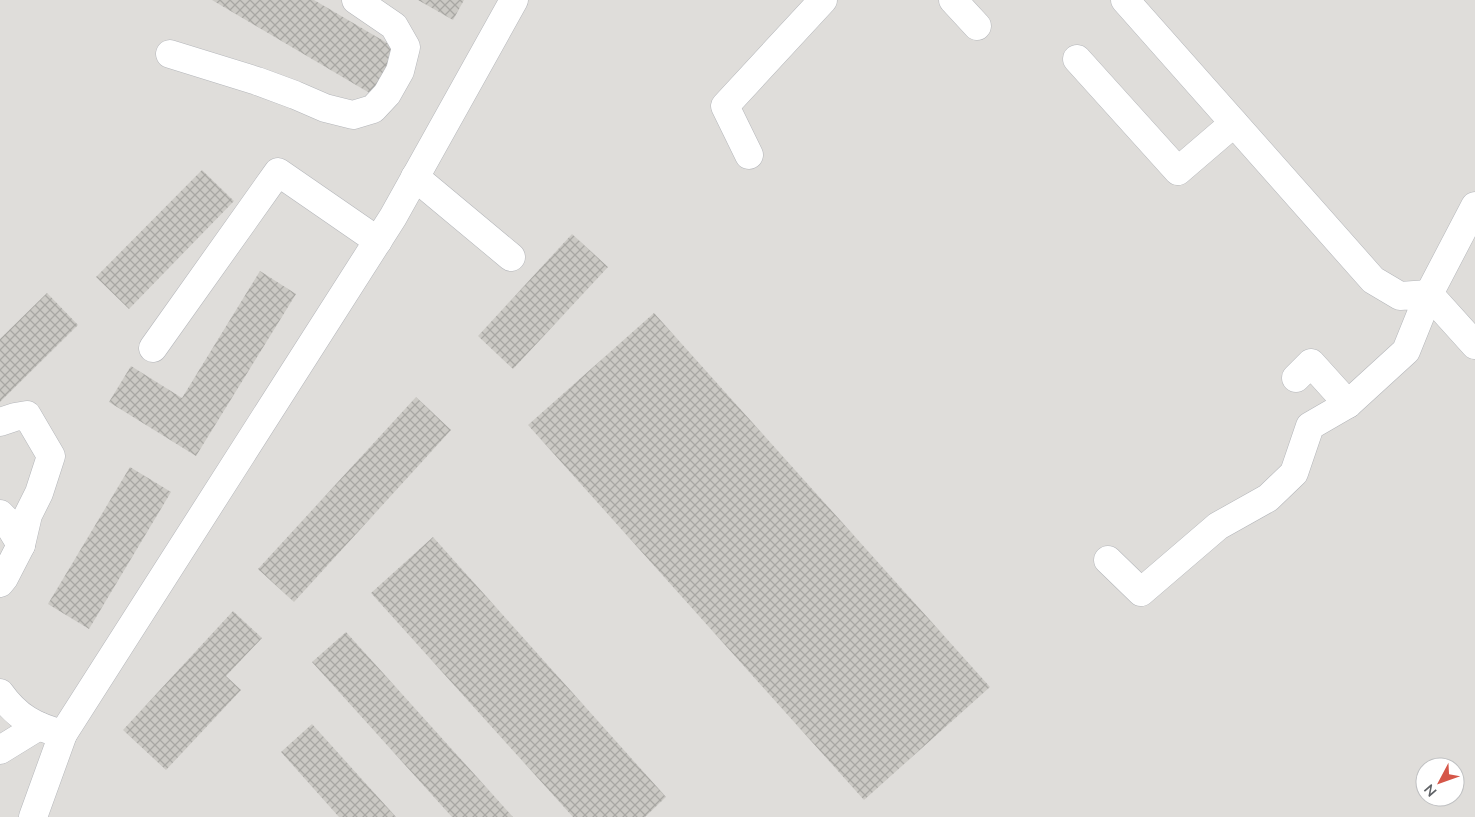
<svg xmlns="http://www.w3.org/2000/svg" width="1475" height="817" font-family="Mulish,sans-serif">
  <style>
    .industrial { fill: #dfddda; fill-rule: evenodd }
    .building { fill: url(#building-cross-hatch) }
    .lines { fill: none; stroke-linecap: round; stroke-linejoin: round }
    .minor-casing { stroke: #b5b7bb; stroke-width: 29 }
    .minor { stroke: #fff; stroke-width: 28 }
  </style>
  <defs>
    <pattern id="building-cross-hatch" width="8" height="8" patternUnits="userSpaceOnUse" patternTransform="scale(1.25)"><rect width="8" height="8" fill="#cbc9c4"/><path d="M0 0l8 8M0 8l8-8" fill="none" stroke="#a8a7a3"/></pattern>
  </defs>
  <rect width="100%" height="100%" fill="#efeee8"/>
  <path class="industrial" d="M0,0h1475v817h-1475zM1425,767h30v30h-30z"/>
  <g class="building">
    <polygon points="212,0 314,0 399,50 373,95"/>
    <polygon points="418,0 464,0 453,20"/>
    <polygon points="202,170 234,201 129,309 96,277"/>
    <polygon points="572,234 608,267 513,369 478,336"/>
    <polygon points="260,271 296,294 196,456 109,402 131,366 182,398"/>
    <polygon points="47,293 78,325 0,402 0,339"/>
    <polygon points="654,313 990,687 864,800 528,425"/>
    <polygon points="416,397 451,430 294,602 258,569"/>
    <polygon points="130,467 171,492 89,629 48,604"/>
    <polygon points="433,537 666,797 645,817 573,817 371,593"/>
    <polygon points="233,611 262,638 226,676 241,690 166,770 123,730"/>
    <polygon points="346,632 513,817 452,817 312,662"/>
    <polygon points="312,724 396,817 339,817 281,752"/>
  </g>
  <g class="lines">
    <defs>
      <g id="minor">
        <polyline points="953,0 977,26"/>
        <polyline points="1125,0 1373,280 1400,296 1429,294 1406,351 1348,404 1311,363 1296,378"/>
        <polyline points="170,54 257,81 295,95 325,108 353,115 373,109 387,94 400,71 406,47 394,26 356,0"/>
        <polyline points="1077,59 1178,171 1234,123"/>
        <polyline points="749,155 725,106 823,0"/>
        <polyline points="415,177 511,257"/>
        <polyline points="1475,206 1429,294 1475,345"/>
        <polyline points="153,348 278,172 378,241"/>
        <polyline points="0,422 15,417 27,415 51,456 39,493 28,515 21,545 4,578 0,583"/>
        <polyline points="0,514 6,520 21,545"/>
        <polyline points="1108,560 1141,592 1218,526 1268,498 1294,473 1310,426 1348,404"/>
        <path d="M0,693c17,24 35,34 63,41"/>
        <polyline points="0,750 39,726"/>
        <polyline points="33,817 63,734 393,217 514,0"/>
      </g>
    </defs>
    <use href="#minor" class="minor-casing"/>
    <use href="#minor" class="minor"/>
  </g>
  <g transform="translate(1440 782) rotate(229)"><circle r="24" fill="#ffffff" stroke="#bfc0c2"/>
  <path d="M0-4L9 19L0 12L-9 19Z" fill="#d55648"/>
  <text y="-8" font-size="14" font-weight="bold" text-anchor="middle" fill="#5f6266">N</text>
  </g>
</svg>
